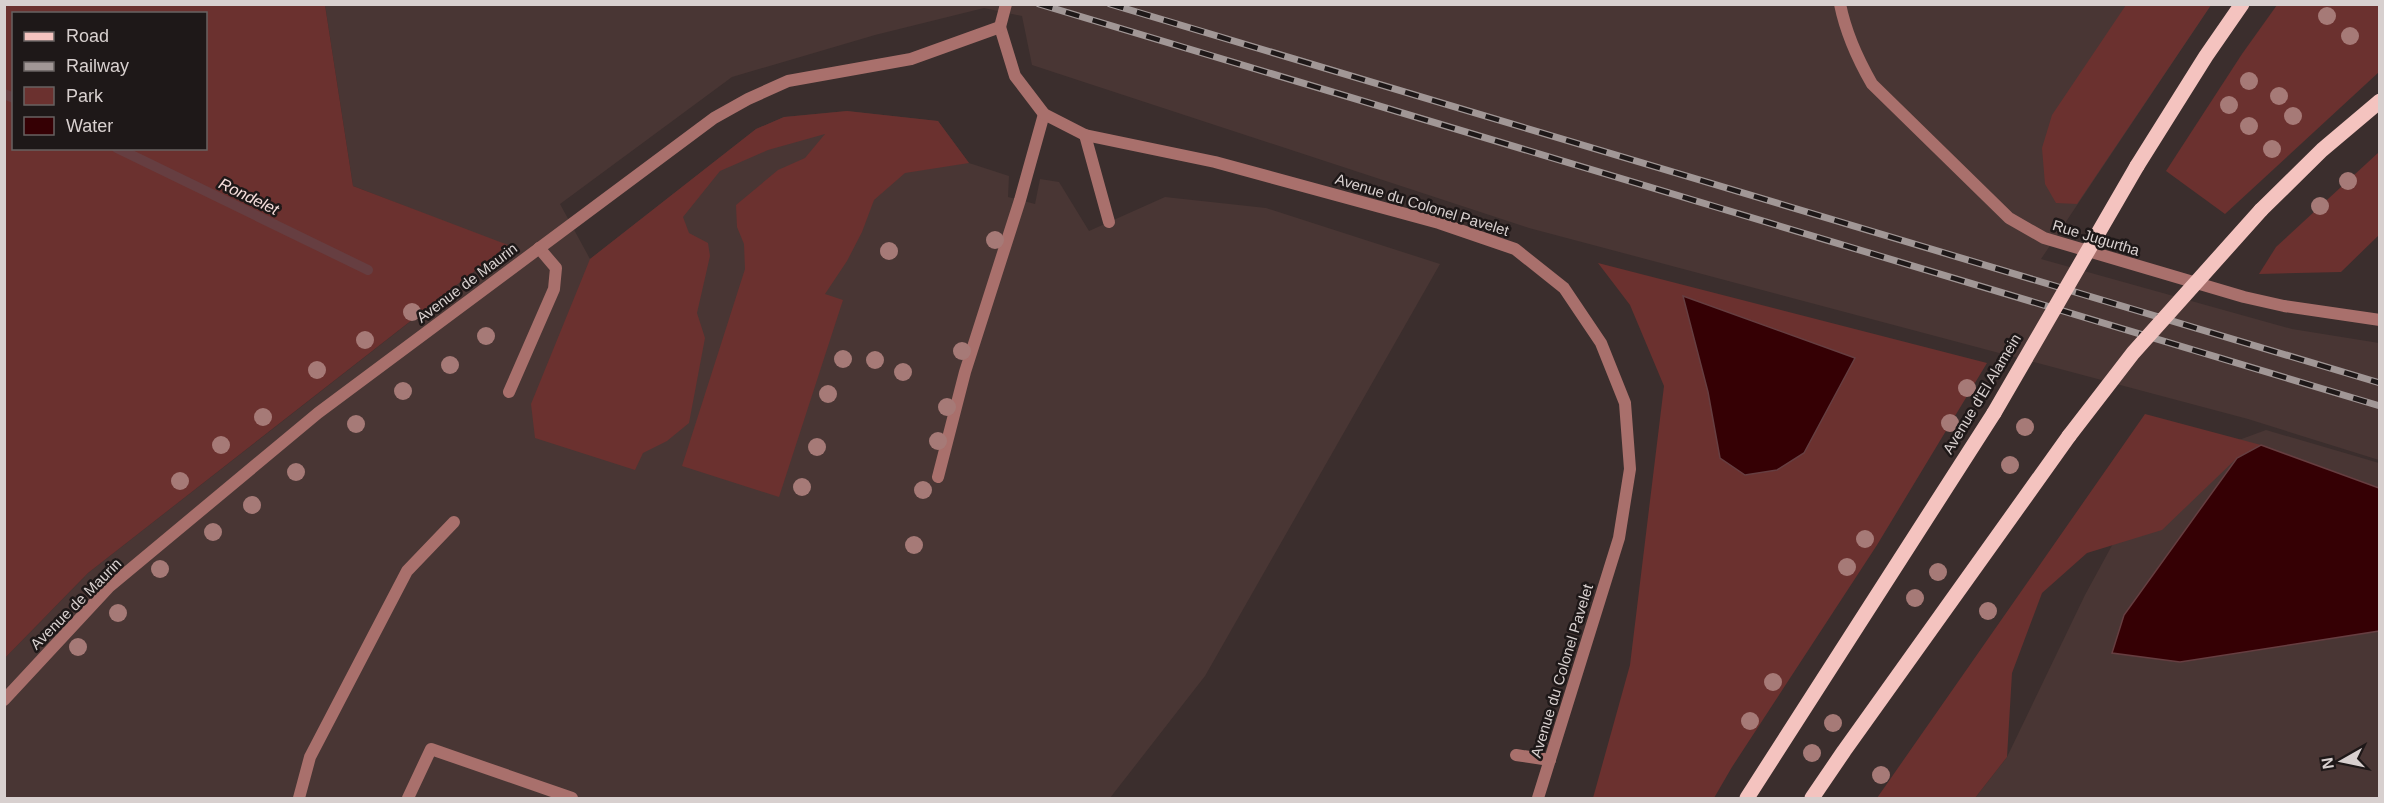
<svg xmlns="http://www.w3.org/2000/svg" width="2384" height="803" font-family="Arial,sans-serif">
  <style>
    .built { fill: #493634 }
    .green { fill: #6b312f; fill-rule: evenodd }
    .water { fill: #350004; stroke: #663e41; stroke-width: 1.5 }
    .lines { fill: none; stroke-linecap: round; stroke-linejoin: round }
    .stream { stroke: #663e41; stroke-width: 10 }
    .lane { stroke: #a9706c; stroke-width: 12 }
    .street { stroke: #a9706c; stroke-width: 12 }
    .primary { stroke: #f4c3bf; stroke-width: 15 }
    .rail-casing { stroke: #a19796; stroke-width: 7 }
    .rail { stroke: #1e1818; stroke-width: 4.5; stroke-dasharray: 14; stroke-linecap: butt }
    .primary-bridge { stroke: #f4c3bf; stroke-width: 15 }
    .tree { fill: #a67a77 }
    .labels { text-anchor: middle; stroke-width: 5; stroke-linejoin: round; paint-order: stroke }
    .street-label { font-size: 15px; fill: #d8d0cf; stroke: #1e1818 }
    .water-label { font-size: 16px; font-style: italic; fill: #f6dedc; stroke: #1e1818 }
  </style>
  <rect width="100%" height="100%" fill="#3b2e2d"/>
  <g class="built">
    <polygon points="325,5 2211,5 2041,259 2292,329 2379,343 2379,460 2248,419 1529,228 1032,65 1022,16 984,8 875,35 732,77 560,204 590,259 756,129 784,117 847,111 938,121 969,163 1009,176 1008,197 1035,204 1040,179 1059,182 1089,231 1165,197 1266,208 1440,264 1205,676 1110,798 5,798 5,658 88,573 507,246 353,186"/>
    <polygon points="2266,430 2379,463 2379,798 1975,798 2007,757 2085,595 2152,472"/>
  </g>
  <g class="green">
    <path d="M5,4l320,1 28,181 155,59 -420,328 -83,85zM14,14h192v134h-192z"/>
    <polygon points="2126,5 2211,5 2077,204 2056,203 2045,184 2042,148 2052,115"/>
    <polygon points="2277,5 2379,5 2379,72 2225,214 2166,171 2242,54"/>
    <polygon points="847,111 938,121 969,163 905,173 874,200 862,232 847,261 825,294 843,300 779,497 682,466 745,269 744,244 737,227 736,205 778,170 805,158 825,134 768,150 720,171 683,217 689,233 708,243 710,256 697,313 705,338 689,423 667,441 643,453 635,470 535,438 531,404 590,259 756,129 784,117"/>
    <polygon points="2379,152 2379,235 2341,272 2259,274 2276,247"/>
    <polygon points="1598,263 1987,363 1877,545 1732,767 1714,798 1593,798 1630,665 1664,386 1630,305"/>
    <polygon points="2145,414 2261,445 2237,458 2162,530 2087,553 2042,593 2012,673 2007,757 1975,798 1877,798"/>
  </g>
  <g class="water">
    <polygon points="1683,296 1855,358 1804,453 1777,470 1745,475 1720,458 1708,392"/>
    <polygon points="2261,445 2379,488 2379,631 2180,662 2112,653 2124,615 2237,458"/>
  </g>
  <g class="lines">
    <g class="stream">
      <polyline points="4,94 14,98"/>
      <polyline points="117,148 368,270"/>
    </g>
    <g class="lane">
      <polyline points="1085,135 1109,222"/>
      <polyline points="509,392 554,289 556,268 539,248"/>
      <polyline points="938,477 965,372 1020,200 1044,114"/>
      <polyline points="1516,755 1550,760"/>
      <polyline points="299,798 310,757 407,571 454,522"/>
      <polyline points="408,798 431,749 572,798"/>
    </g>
    <g class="street">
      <path d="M1840,4c6,30 17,54 32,80l137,134 35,20 200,59 40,9 96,14"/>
      <polyline points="1000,27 1015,76 1044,114 1085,135 1215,162 1439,223 1515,249 1564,288 1601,343 1625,403 1630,469 1619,538 1538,798"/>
      <polyline points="1000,27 1006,4"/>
      <polyline points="4,700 109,587 318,413 714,118 748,99 788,81 911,59 1000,27"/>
    </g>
    <g class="primary">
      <polyline points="2137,166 2206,56 2242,4"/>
      <polyline points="2261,210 2322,150 2380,101"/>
      <polyline points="1747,798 1994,413"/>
      <polyline points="1812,798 1844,751 2069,436"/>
    </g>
    <defs>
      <g id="rail">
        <polyline points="1039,4 2380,406"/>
        <polyline points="1110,4 2380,383"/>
      </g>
    </defs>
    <use href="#rail" class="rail-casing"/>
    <use href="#rail" class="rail"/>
    <g class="primary-bridge">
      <polyline points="1994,413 2137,166"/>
      <polyline points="2069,436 2133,353 2261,210"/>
    </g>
  </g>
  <g class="tree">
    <circle cx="2327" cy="16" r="9"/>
    <circle cx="2350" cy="36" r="9"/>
    <circle cx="2249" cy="81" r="9"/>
    <circle cx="2279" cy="96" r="9"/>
    <circle cx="2229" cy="105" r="9"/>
    <circle cx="2293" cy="116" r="9"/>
    <circle cx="2249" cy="126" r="9"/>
    <circle cx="2272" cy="149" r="9"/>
    <circle cx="2348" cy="181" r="9"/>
    <circle cx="2320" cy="206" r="9"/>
    <circle cx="995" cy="240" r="9"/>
    <circle cx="889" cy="251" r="9"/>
    <circle cx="412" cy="312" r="9"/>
    <circle cx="486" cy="336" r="9"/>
    <circle cx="365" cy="340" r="9"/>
    <circle cx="962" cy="351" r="9"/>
    <circle cx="843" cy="359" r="9"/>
    <circle cx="875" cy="360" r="9"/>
    <circle cx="450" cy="365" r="9"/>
    <circle cx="317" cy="370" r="9"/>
    <circle cx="903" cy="372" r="9"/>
    <circle cx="1967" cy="388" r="9"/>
    <circle cx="403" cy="391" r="9"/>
    <circle cx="828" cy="394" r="9"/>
    <circle cx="947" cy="407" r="9"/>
    <circle cx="263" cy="417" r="9"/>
    <circle cx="1950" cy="423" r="9"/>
    <circle cx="356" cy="424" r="9"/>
    <circle cx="2025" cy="427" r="9"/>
    <circle cx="938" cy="441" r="9"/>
    <circle cx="221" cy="445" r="9"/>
    <circle cx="817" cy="447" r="9"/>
    <circle cx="2010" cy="465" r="9"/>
    <circle cx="296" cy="472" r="9"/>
    <circle cx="180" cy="481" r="9"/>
    <circle cx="802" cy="487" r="9"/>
    <circle cx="923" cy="490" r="9"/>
    <circle cx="252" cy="505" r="9"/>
    <circle cx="213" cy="532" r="9"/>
    <circle cx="1865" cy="539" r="9"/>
    <circle cx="914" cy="545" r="9"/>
    <circle cx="1847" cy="567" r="9"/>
    <circle cx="160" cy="569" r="9"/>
    <circle cx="1938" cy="572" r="9"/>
    <circle cx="1915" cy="598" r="9"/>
    <circle cx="1988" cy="611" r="9"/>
    <circle cx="118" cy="613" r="9"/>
    <circle cx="78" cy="647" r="9"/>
    <circle cx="1773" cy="682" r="9"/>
    <circle cx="1750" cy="721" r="9"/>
    <circle cx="1833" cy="723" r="9"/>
    <circle cx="1812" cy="753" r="9"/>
    <circle cx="1881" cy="775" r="9"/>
  </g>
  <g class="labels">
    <g class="street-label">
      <text transform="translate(1422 205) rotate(17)" y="5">Avenue du Colonel Pavelet</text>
      <text transform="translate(2096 238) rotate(17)" y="5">Rue Jugurtha</text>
      <text transform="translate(467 283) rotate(-37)" y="5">Avenue de Maurin</text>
      <text transform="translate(1982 394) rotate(-59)" y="5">Avenue d'El Alamein</text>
      <text transform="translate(76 604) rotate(-45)" y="5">Avenue de Maurin</text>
      <text transform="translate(1562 671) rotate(-73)" y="5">Avenue du Colonel Pavelet</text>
    </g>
    <g class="water-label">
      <text transform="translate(249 196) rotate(26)" y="6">Rondelet</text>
    </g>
  </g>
  <rect width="2384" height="803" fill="none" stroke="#d8d0cf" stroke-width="12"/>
  <rect x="12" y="12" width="195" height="138" fill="#1e1818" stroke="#686261" stroke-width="1.5"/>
  <rect x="24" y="32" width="30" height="9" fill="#f4c3bf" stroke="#686261" stroke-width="1.5"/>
  <text x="66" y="42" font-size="18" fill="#d8d0cf">Road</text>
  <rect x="24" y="62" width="30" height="9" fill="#a19796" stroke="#686261" stroke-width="1.5"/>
  <text x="66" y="72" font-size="18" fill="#d8d0cf">Railway</text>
  <rect x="24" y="87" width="30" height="18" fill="#6b312f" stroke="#686261" stroke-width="1.5"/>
  <text x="66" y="102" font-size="18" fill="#d8d0cf">Park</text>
  <rect x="24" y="117" width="30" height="18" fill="#350004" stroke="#686261" stroke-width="1.5"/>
  <text x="66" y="132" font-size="18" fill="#d8d0cf">Water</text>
  <g transform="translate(2342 761) rotate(261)" stroke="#1e1818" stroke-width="4.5" paint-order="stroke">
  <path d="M0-4.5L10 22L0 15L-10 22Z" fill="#d8d0cf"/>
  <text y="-9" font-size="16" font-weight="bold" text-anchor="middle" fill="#d8d0cf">N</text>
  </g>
</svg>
